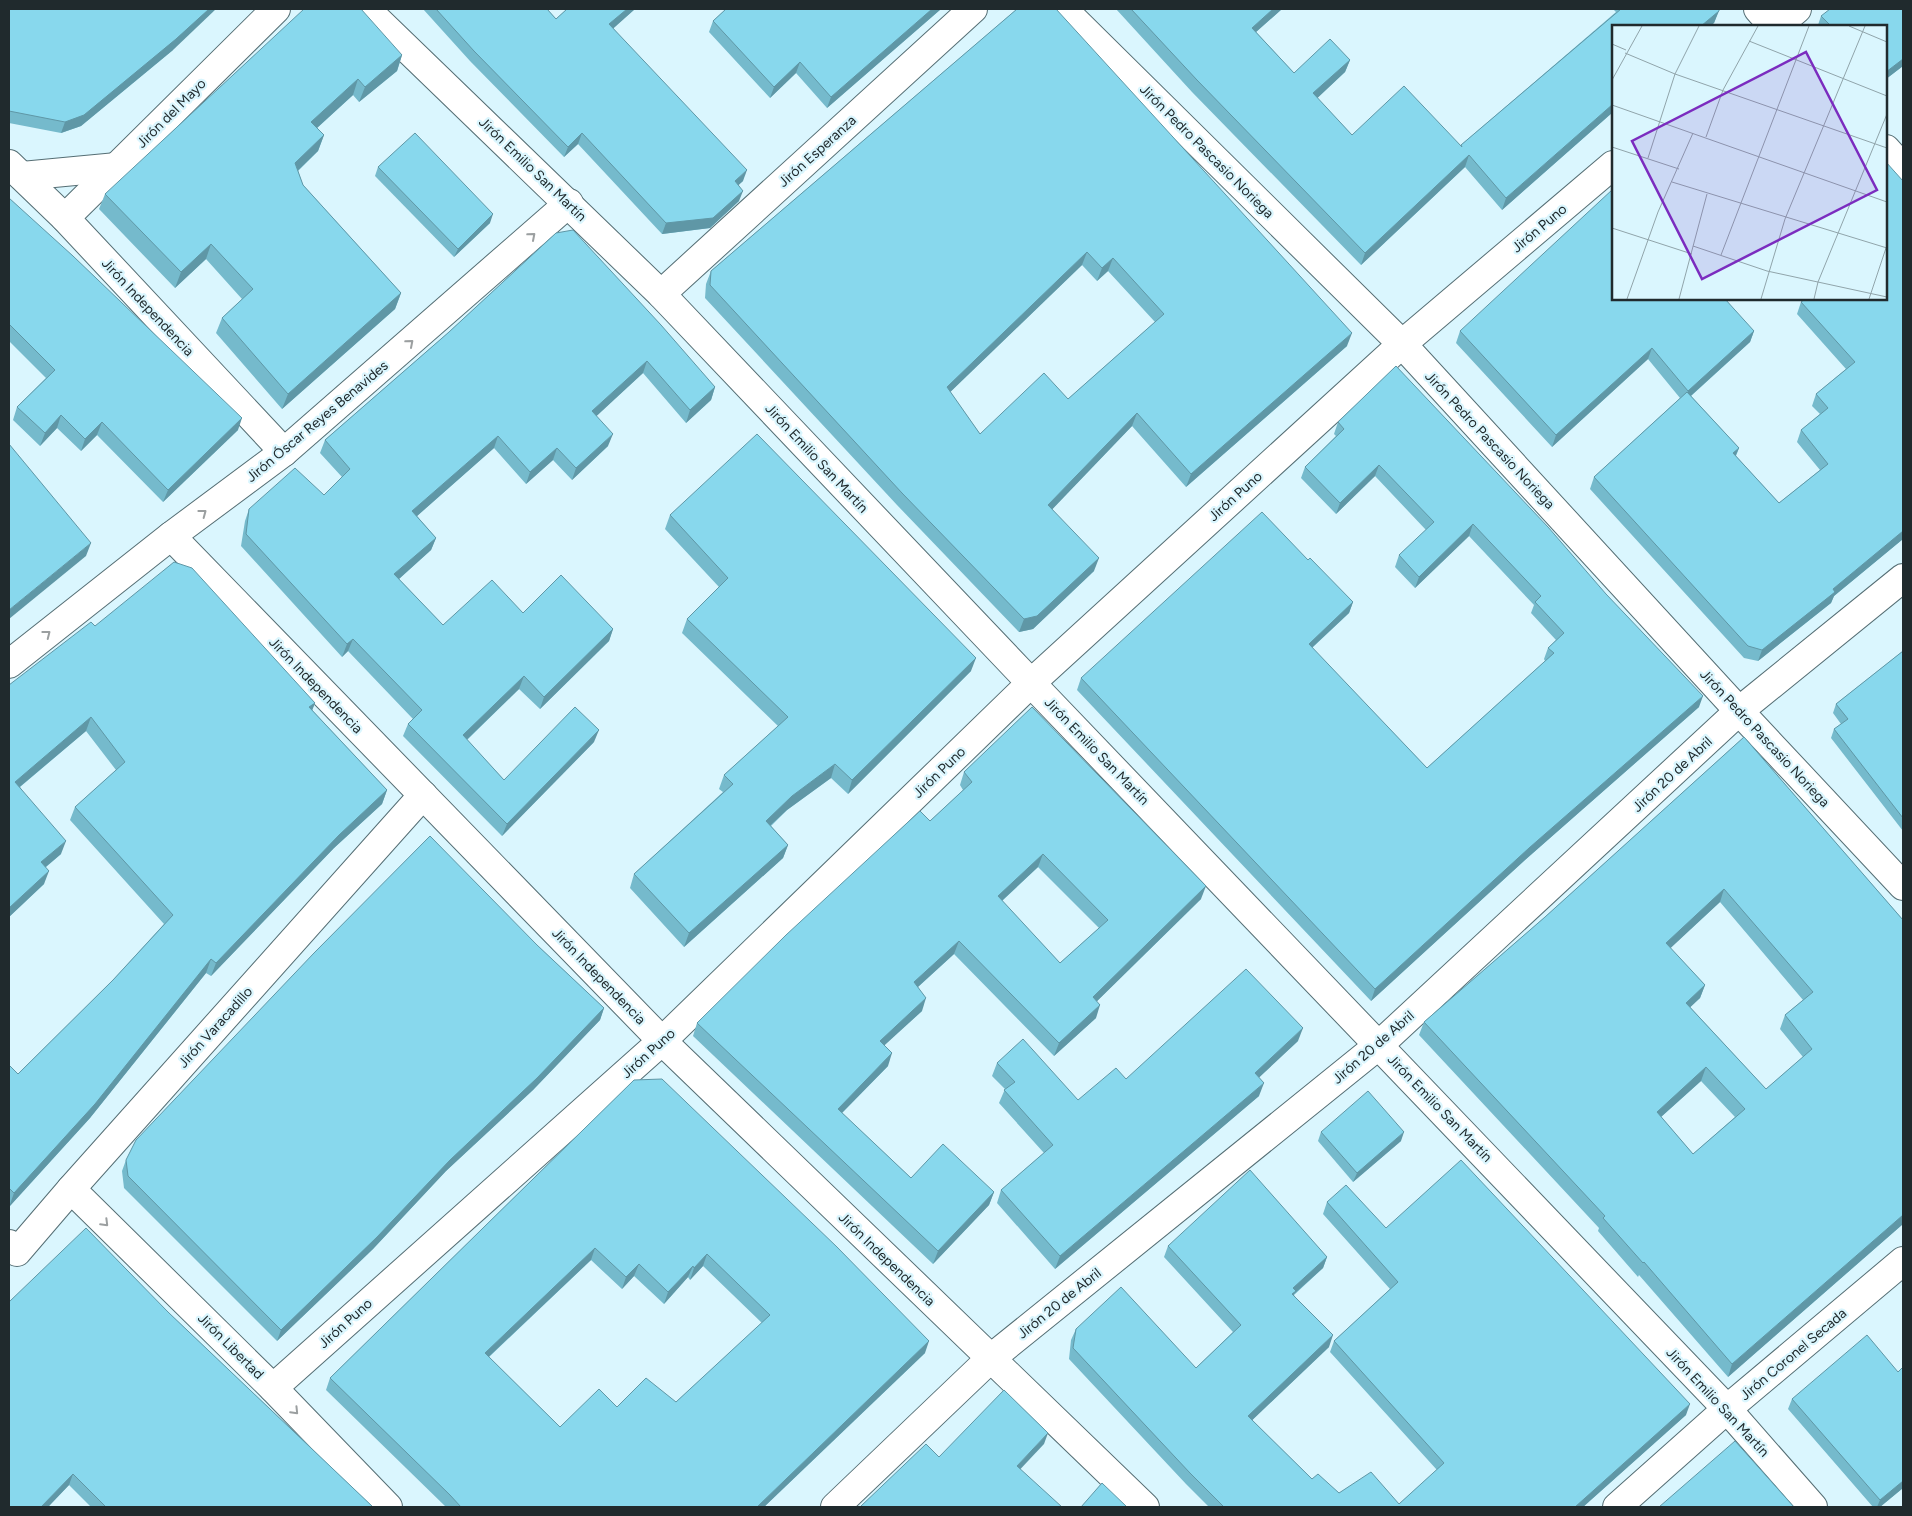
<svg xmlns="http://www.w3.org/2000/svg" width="1912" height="1516" font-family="Figtree,sans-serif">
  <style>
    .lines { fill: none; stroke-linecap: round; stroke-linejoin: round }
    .minor-casing { stroke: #556e74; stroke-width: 30 }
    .tertiary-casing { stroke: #556e74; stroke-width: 30 }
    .minor { stroke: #fff; stroke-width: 28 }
    .tertiary { stroke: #fff; stroke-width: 28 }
    .wall { fill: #75bacc; fill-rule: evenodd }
    .shaded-wall { fill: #5f97a6 }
    .building { fill: #88d8ed; stroke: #5f97a6; fill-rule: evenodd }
    .oneway { stroke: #9b9fa0 }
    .labels { text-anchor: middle; stroke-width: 4.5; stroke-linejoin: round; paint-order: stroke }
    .street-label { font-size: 14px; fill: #202a2d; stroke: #daf6fe }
    .inset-road { fill: none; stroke: #90a4aa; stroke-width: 1 }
    .view { fill: #7b2cbf; fill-opacity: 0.15; stroke: #7b2cbf; stroke-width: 2.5 }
    .inset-edge { fill: none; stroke: #202a2d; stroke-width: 2.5 }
  </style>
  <rect width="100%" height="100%" fill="#daf6fe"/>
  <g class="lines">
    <defs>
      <g id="minor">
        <polyline points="366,9 661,294 1031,683 1727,1409 1813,1507"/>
        <polyline points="1063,9 1402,344 1739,711 1903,886"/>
        <polyline points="1758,9 1773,26"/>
        <polyline points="1777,26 1797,9"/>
        <polyline points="1886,149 1903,168"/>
        <polyline points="9,164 65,218 284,452"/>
        <polyline points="22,176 117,167"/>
        <polyline points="65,218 276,9"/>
        <polyline points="661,294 973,9"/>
        <polyline points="171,536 662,1041 1145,1507"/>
        <polyline points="9,664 171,536 284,452 569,203"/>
        <polyline points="71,1189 423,795"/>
        <polyline points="273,1388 662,1041 1031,683 1402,344 1613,165"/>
        <polyline points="1617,1507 1727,1409 1903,1261"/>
      </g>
      <g id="tertiary">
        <polyline points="9,1244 17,1252 71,1189 273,1388 388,1507"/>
        <polyline points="835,1507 990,1359 1379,1045 1739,711 1903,578"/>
      </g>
    </defs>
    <use href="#minor" class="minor-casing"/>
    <use href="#tertiary" class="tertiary-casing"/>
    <use href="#minor" class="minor"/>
    <use href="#tertiary" class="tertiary"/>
  </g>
  <g class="wall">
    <polygon points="9,9 173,50 81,126 61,133 9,123"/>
    <polygon points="423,9 547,9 556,19 567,9 635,9 613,28 743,181 738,185 739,201 710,228 662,234 578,144 564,157 470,61"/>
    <polygon points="726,9 941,9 827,108 796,73 770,98 709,32 713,21"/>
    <path d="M1017,9l330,337 -161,141 -54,-61 -80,83 42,62 -61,58 -14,3 -122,-127 -192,-207 1,-14 5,-13zM1082,265l15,16 11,-10 47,51 -87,77 -88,35 -30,-42z"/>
    <polygon points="1116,9 1282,9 1256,32 1294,73 1350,60 1345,72 1317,98 1352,135 1461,145 1616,12 1613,9 1719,9 1714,23 1613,26 1613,112 1502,210 1465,167 1361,265 1192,92"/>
    <polygon points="1903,9 1903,66 1886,79 1886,26 1819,26 1818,25 1821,16"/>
    <polygon points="402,55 397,71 359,102 353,95 317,128 324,135 318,151 298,171 303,185 401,293 395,309 282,409 216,333 222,318 242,299 206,259 175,288 99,209 105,194"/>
    <polygon points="378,167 490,223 454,257 375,176"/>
    <polygon points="1903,181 1903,539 1834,596 1831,603 1758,661 1744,658 1590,489 1594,477 1680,398 1648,359 1552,447 1456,343 1460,331 1754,331 1750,342 1691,396 1739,448 1736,456 1779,503 1820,470 1797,442 1801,430 1820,414 1812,406 1816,394 1846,369 1797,314 1801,302 1886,299"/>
    <polygon points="9,198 238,430 163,502 97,435 81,451 57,428 40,446 13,420 17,407 46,378 9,341"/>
    <polygon points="556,233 715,387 711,400 686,423 643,373 596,416 608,446 572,480 553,460 526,484 494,448 417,516 436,538 431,550 399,579 443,625 523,613 613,629 609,641 540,709 519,689 467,740 504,780 594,742 502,836 403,736 408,724 413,719 348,651 342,657 241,546 245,521 249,509 324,495 342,477 320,453 325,440 449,332"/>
    <polygon points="1396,366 1699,707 1525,860 1371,1001 1077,690 1081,678 1308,560 1353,602 1349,613 1312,648 1427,768 1545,661 1544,659 1548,648 1556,640 1531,613 1534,605 1469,536 1415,588 1395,567 1399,555 1426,530 1375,476 1336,514 1301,478 1305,467 1336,436 1334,434 1338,422"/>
    <polygon points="670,515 971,671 848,794 831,778 787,810 771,826 788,845 783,858 684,947 630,888 634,874 723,792 719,789 724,775 778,726 682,633 687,619 719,587 665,529"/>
    <polygon points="95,626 315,703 312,710 387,790 382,804 334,848 211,976 206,973 90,1118 9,1207 9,1065 18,1074 113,980 164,924 70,820 75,807 116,770 86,731 20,787 61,854 46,867 44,884 9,917 9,685"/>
    <polygon points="1903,651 1903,831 1831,738 1834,729 1841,724 1833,713 1836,704"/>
    <path d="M1744,737l159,183v304l-175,153 -89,-102 -1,2 -40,-46 1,-3 -180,-193 5,-13 121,-105zM1720,902l83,98 -18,15 -5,14 23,28 -37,32 -76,-82 10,-9 5,-13 -35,-37zM1701,1081l34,36 -42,37 -32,-37z"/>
    <path d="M964,772l237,127 -104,102 -1,17 -42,38 -100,-102 -36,33 4,24 -38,34 4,21 -46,47 69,65 83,14 -5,13 -56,59 -240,-228 4,-13 233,-202 33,-31 -3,-5zM1038,867l61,61 -39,35 -58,-62z"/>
    <polygon points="537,945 604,1008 600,1020 533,1090 446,1171 373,1249 277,1341 124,1188 122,1171 126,1160"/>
    <polygon points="1298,1041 1259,1077 1259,1096 1055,1269 997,1203 1001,1190 1044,1153 999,1103 1005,1089 992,1076 997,1063 1078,1100 1126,1079"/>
    <path d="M634,1080l291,273 -161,154h-318l-120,-117 4,-12zM591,1260l31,29 12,-13 30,28 24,-27 2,3 13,-14 59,57 -86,79 -59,5 -57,20 -71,-70z"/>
    <polygon points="1321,1132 1401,1141 1353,1182 1318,1141"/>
    <polygon points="1327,1202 1386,1228 1686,1415 1583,1507 1209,1507 1186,1484 1069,1359 1071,1340 1076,1329 1196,1368 1233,1332 1164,1257 1168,1246 1327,1257 1323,1268 1294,1295 1329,1347 1252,1420 1312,1479 1339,1493 1399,1504 1437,1470 1330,1352 1334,1341 1390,1289 1323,1214"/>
    <polygon points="168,1312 373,1507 91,1507 69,1485 48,1507 9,1507"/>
    <polygon points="1903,1367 1903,1488 1880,1507 1873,1507 1788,1409 1792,1399 1898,1372"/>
  </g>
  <g class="shaded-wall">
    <polygon points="209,9 216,9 173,50 81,126 61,133 65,122"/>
    <polygon points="627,9 635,9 606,35 609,24"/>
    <polygon points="932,9 941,9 827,108 831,97"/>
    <polygon points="1273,9 1282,9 1247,40 1252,28"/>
    <polygon points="1719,11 1714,23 1711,26 1701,26"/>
    <polygon points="402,55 397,71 359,102 365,87"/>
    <polygon points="1903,59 1903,66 1886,79 1886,72"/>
    <polygon points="1350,60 1345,72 1309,106 1313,93"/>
    <polygon points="800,62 796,73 770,98 774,87"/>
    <polygon points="358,79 353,95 306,138 311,122"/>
    <polygon points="1613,104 1613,112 1502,210 1506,198"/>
    <polygon points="582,133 578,144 564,157 568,147"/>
    <polygon points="324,135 318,151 289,179 295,163"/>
    <polygon points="1469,155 1465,167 1361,265 1365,253"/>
    <polygon points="747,170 743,181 731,192 735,181"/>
    <polygon points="743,191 739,201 710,228 662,234 666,223"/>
    <polygon points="493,214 490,223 454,257 458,249"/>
    <polygon points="211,244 206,259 175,288 181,272"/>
    <polygon points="1087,252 1082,265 942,400 947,387"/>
    <polygon points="1113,258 1108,271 1097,281 1102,268"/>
    <polygon points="401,293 395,309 282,409 288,394"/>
    <polygon points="1754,331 1750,342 1684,402 1688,391"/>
    <polygon points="1352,333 1347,346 1186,487 1191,474"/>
    <polygon points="1652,348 1648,359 1552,447 1556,435"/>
    <polygon points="647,361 643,373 588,424 592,411"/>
    <polygon points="715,387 711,400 686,423 690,410"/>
    <polygon points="1137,413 1132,426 1044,518 1048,505"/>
    <polygon points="61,415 57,428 40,446 45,433"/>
    <polygon points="242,418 238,430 163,502 168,490"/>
    <polygon points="102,422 97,435 81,451 85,439"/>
    <polygon points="613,434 608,446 572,480 576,468"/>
    <polygon points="498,436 494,448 408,524 412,511"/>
    <polygon points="557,448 553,460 526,484 530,472"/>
    <polygon points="1739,448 1734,459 1733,453"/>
    <polygon points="1379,465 1375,476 1336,514 1340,503"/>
    <polygon points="1473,524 1469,536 1415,588 1419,577"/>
    <polygon points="1903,531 1903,539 1834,596 1831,603 1758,661 1762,650 1833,589"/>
    <polygon points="436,538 431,550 390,587 394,574"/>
    <polygon points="91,543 86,556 9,619 9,610"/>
    <polygon points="1099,558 1094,571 1033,629 1019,632 1024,619"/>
    <polygon points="1353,602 1349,613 1304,655 1309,644"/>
    <polygon points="613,629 609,641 540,709 544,697"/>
    <polygon points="353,639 348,651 342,657 347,644"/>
    <polygon points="976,658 971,671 848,794 852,780"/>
    <polygon points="524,676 519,689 458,748 463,735"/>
    <polygon points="1703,696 1699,707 1525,860 1371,1001 1375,989 1529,848"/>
    <polygon points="315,703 310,716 309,707"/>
    <polygon points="91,717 86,731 10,795 15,782"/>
    <polygon points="599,730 594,742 502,836 507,824"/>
    <polygon points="835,764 831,778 787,810 761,834 766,821 792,796"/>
    <polygon points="387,790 382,804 334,848 211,976 216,963 339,835"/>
    <polygon points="66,841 61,854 36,875 41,862"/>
    <polygon points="788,845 783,858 684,947 689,933"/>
    <polygon points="1043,854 1038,867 993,909 998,896"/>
    <polygon points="49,871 44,884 9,917 9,908"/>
    <polygon points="1206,886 1201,899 1088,1010 1093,997"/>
    <polygon points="1724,889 1720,902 1661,957 1666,943"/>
    <polygon points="959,941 954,954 909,995 914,982"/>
    <polygon points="211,959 206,973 90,1118 9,1207 14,1193"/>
    <polygon points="1705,985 1700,998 1681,1016 1686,1003"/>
    <polygon points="926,998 922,1011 875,1054 880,1041"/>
    <polygon points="1100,1005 1096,1018 1054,1056 1059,1043"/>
    <polygon points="604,1008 600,1020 533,1090 446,1171 373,1249 277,1341 281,1330 450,1160"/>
    <polygon points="1303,1028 1298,1041 1250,1086 1255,1073"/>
    <polygon points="892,1053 888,1066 833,1122 838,1109"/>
    <polygon points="1706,1067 1701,1081 1652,1125 1657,1112"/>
    <polygon points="1264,1083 1259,1096 1055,1269 1060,1256"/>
    <polygon points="1404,1132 1401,1141 1353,1182 1357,1173"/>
    <polygon points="994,1192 989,1205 933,1264 938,1251"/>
    <polygon points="1903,1215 1903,1224 1728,1377 1732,1364"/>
    <polygon points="595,1248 591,1260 480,1365 485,1353"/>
    <polygon points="707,1254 703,1266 690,1280 694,1268"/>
    <polygon points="1327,1257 1323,1268 1294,1294 1291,1302 1293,1288"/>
    <polygon points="639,1264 634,1276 622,1289 626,1277"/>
    <polygon points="693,1266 688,1277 664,1304 668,1292"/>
    <polygon points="1333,1335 1329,1347 1244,1428 1248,1416"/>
    <polygon points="929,1341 925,1353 764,1507 757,1507"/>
    <polygon points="1690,1404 1686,1415 1583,1507 1575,1507"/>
    <polygon points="1048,1433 1044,1444 1013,1477 1017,1466"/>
    <polygon points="73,1474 69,1485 48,1507 41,1507"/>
    <polygon points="1903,1481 1903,1488 1880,1507 1877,1507 1880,1500"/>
  </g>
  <g class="building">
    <polygon points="9,9 209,9 176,39 84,115 65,122 9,111"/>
    <polygon points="304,9 361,9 402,55 365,87 358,79 311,122 324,135 295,163 303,185 401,293 288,394 222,318 253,289 211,244 181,272 105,194"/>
    <polygon points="436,9 547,9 556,19 567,9 627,9 609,24 747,170 735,181 743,191 713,218 666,223 582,133 568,147 474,51"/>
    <polygon points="726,9 932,9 831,97 800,62 774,87 713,21"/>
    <path d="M1017,9h39l296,324 -161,141 -54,-61 -89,92 51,53 -62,58 -13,3 -122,-126 -192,-208 1,-14zM1087,252l15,16 11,-10 51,56 -96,85 -24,-26 -64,61 -33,-47z"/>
    <polygon points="1131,9 1273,9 1252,28 1294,73 1330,39 1350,60 1313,93 1352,135 1404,86 1462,147 1461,145 1621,9 1719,9 1719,11 1701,26 1613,26 1613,104 1506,198 1469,155 1365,253 1197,80"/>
    <polygon points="1830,9 1903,9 1903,59 1886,72 1886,26 1831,26 1821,16"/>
    <polygon points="415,133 493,214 458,249 378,167"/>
    <polygon points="1886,162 1903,181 1903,531 1833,589 1835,592 1762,650 1748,646 1594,477 1687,392 1739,448 1733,453 1779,503 1828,464 1801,430 1828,408 1816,394 1855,362 1801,302 1805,299 1886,299"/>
    <polygon points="1613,189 1613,299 1725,299 1754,331 1688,391 1652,348 1556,435 1460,331"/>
    <polygon points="9,198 73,256 242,418 168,490 102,422 85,439 61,415 45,433 17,407 55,370 9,324"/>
    <polygon points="573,230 661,325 715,387 690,410 647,361 592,411 613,434 576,468 557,448 530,472 498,436 412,511 436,538 394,574 443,625 492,580 523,613 561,575 613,629 544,697 524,676 463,735 504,780 575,707 599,730 507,824 408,724 422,710 353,639 347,644 246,534 249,509 295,468 324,495 350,469 325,440 449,332 556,233"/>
    <polygon points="1396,366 1548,527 1606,594 1703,696 1529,848 1375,989 1081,678 1262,512 1308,560 1310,558 1353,602 1309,644 1427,768 1554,653 1548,648 1564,633 1535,602 1541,596 1473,524 1419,577 1399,555 1434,522 1379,465 1340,503 1305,467 1344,429 1338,422"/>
    <polygon points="757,434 976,658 852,780 835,764 792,796 766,821 788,845 689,933 634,874 733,784 724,775 788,717 687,619 728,578 670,515"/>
    <polygon points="9,444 91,543 9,610"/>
    <polygon points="174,562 192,568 315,703 309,707 387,790 339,835 216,963 211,959 95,1104 14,1193 9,1188 9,1065 18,1074 113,980 173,915 75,807 125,762 91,717 15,782 66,841 41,862 49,871 9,908 9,685 91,622 95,626"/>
    <polygon points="1903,651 1903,818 1834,729 1848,719 1836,704"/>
    <path d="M1032,707l174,179 -113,111 7,8 -41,38 -100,-102 -45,41 12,16 -46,43 12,12 -54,56 73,69 32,-34 51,48 -56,59 -241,-228 89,-88 134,-124 10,10 42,-39 -8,-10zM1043,854l65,66 -48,43 -62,-67z"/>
    <path d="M1744,737l159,183v295l-171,149 -88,-102 -1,1 -40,-45 2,-2 -181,-194 121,-105zM1724,889l89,103 -28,23 27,34 -46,40 -80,-86 19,-18 -39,-42zM1706,1067l39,42 -52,45 -36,-42z"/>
    <polygon points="430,836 537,945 604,1008 537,1078 450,1160 377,1237 281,1330 128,1176 126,1160 136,1140 314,953"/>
    <polygon points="1246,969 1303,1028 1255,1073 1264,1083 1060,1256 1001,1190 1053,1145 1004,1090 1015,1082 997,1063 1023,1039 1078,1100 1116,1068 1126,1079"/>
    <path d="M662,1079l175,168 92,94 -172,166h-296l-11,-12 -120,-117 304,-298zM595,1248l31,29 13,-13 29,28 25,-26 1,2 13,-14 63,61 -94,87 -30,-24 -29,29 -18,-18 -39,38 -75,-74z"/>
    <polygon points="1368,1091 1404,1132 1357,1173 1321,1132"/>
    <polygon points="1461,1160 1690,1404 1575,1507 1224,1507 1190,1473 1073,1348 1076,1329 1121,1287 1196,1368 1241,1325 1168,1246 1250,1170 1327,1257 1293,1288 1296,1291 1292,1294 1333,1335 1248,1416 1312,1479 1318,1474 1339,1493 1371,1472 1399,1504 1444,1463 1334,1341 1398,1282 1327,1202 1346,1185 1386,1228"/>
    <polygon points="86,1228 168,1312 373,1507 106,1507 73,1474 41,1507 9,1507 9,1302"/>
    <polygon points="1867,1335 1898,1372 1903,1367 1903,1481 1880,1500 1792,1399"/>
    <polygon points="1004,1390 1048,1433 1017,1466 1062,1507 860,1507 926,1444 939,1457"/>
    <polygon points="1735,1441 1794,1507 1659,1507"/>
    <polygon points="1102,1483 1127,1507 1081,1507"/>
  </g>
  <defs><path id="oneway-chevron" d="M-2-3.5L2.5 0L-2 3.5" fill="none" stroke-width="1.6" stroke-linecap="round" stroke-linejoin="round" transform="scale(1.25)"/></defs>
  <g class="oneway">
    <use href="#oneway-chevron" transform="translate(532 236) rotate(-41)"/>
    <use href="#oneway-chevron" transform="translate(410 343) rotate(-41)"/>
    <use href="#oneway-chevron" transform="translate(203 513) rotate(-37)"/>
    <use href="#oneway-chevron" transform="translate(47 634) rotate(-38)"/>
    <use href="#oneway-chevron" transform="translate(105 1223) rotate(45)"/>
    <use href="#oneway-chevron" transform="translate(295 1411) rotate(46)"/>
  </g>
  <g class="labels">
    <g class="street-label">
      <text transform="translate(171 113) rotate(-45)" y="5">Jirón del Mayo</text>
      <text transform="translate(817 151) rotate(-42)" y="5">Jirón Esperanza</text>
      <text transform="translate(1207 151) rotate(45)" y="5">Jirón Pedro Pascasio Noriega</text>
      <text transform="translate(533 169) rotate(44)" y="5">Jirón Emilio San Martín</text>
      <text transform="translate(1539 228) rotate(-40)" y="5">Jirón Puno</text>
      <text transform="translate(148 307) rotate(47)" y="5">Jirón Independencia</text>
      <text transform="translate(317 421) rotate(-40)" y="5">Jirón Óscar Reyes Benavides</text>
      <text transform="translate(1490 440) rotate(47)" y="5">Jirón Pedro Pascasio Noriega</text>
      <text transform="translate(817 458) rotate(47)" y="5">Jirón Emilio San Martín</text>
      <text transform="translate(1235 496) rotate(-42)" y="5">Jirón Puno</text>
      <text transform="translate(316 685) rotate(46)" y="5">Jirón Independencia</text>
      <text transform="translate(1765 738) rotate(47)" y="5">Jirón Pedro Pascasio Noriega</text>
      <text transform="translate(1097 751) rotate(46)" y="5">Jirón Emilio San Martín</text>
      <text transform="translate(939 772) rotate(-44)" y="5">Jirón Puno</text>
      <text transform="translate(1672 774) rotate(-43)" y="5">Jirón 20 de Abril</text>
      <text transform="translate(599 976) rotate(46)" y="5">Jirón Independencia</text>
      <text transform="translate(215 1027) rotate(-48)" y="5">Jirón Varacadillo</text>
      <text transform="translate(1373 1047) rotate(-41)" y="5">Jirón 20 de Abril</text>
      <text transform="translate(648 1053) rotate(-42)" y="5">Jirón Puno</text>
      <text transform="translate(1440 1108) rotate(46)" y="5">Jirón Emilio San Martín</text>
      <text transform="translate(887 1259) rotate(44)" y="5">Jirón Independencia</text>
      <text transform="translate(1059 1303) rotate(-39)" y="5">Jirón 20 de Abril</text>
      <text transform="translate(345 1323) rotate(-42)" y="5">Jirón Puno</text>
      <text transform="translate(231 1346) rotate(45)" y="5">Jirón Libertad</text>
      <text transform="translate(1793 1354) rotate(-40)" y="5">Jirón Coronel Secada</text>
      <text transform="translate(1718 1402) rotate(47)" y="5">Jirón Emilio San Martín</text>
    </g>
  </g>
  <g transform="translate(1612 25)">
    <rect width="275" height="275" fill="#daf6fe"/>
    <path class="inset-road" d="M237,1l38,16M137,16l138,55M0,19l14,6M13,28l50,21 212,74M0,55l30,-54M0,80l275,97M94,112l17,-47 35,-64M0,122l67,22M36,133l27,-84 24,-48M60,157l215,66M0,203l80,26M81,221l74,25 120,26M109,230l88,-229M15,274l31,-87 35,-79M67,274l28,-105M149,274l24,-80 80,-193M202,274l4,-17 69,-168M257,274l18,-54"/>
    <path class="view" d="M194,27l71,138 -175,89 -70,-138z"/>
    <rect width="275" height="275" class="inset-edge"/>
  </g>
  <rect width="1912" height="1516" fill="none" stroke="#202a2d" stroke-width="20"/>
</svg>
